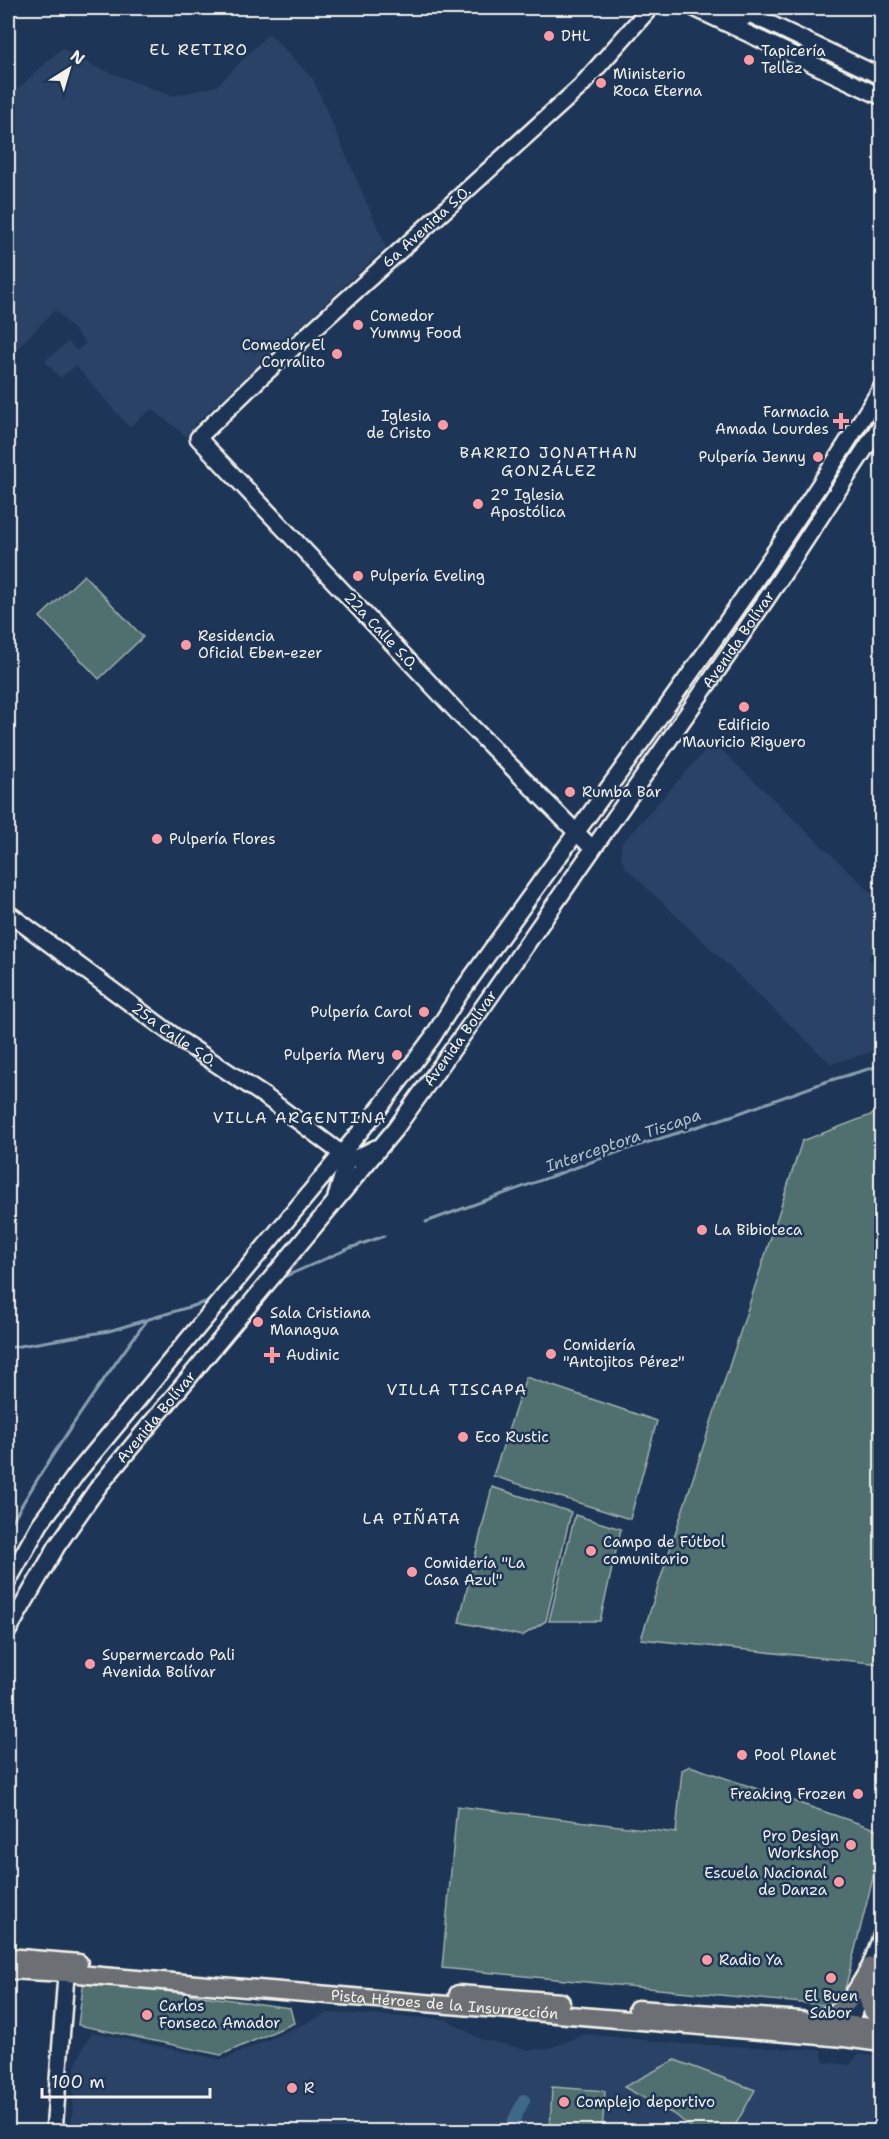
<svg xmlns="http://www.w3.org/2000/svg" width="889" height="2139" font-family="'Shantell Sans',sans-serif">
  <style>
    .built { fill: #2c4265 }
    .green { fill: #506f6e; stroke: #a2b0ab; stroke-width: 1.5 }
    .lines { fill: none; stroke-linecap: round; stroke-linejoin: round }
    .stream { stroke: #879fad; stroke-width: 3 }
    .canal { stroke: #3e6886; stroke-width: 12 }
    .secondary-casing { stroke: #f4f1e8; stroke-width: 20 }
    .primary-casing { stroke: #f4f1e8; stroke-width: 21 }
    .secondary { stroke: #1d3557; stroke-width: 15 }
    .primary { stroke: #6c6f75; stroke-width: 16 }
    .poi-dot { fill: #ff9aa2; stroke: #1d3557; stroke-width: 2 }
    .labels { text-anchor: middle; stroke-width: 5; stroke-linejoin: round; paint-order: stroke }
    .poi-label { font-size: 15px; fill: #f4f1e8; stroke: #1d3557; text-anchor: start }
    .street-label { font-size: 15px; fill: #f4f1e8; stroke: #1d3557 }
    .neighbourhood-label { font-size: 16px; letter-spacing: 1.5px; fill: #f4f1e8; stroke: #1d3557 }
    .water-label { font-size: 16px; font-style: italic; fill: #b4c1c6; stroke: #1d3557 }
  </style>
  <rect width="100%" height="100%" fill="#1d3557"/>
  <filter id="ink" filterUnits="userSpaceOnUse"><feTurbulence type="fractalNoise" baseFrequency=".0167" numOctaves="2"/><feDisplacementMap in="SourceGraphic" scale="12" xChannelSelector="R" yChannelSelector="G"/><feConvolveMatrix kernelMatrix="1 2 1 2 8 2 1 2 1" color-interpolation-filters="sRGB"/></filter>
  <g filter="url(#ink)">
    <g class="built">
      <polygon points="269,33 313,79 386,247 198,421 186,436 152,409 129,427 76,366 60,378 45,361 68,342 77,351 86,343 55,310 8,358 8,98 62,48 93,66 172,96 217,86"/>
      <polygon points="713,742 881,902 881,945 868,958 881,971 881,1049 831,1064 625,867 621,857 621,844"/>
      <polygon points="329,2013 446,2019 480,2039 529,2050 547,2049 586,2034 683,2044 821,2050 824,2062 850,2065 858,2054 881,2057 881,2131 71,2132 75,2067 84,2045 93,2032 222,2060"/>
    </g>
    <g class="green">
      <polygon points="84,575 143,637 99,679 40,617"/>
      <polygon points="881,1111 881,1664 641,1639 802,1141"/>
      <polygon points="526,1377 657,1421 630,1519 493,1476"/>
      <polygon points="492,1487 571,1512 546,1621 522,1636 459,1622"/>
      <polygon points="575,1515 621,1529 600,1621 549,1621"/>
      <polygon points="690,1766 881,1831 881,1846 843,1997 833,2006 442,1968 457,1806 676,1833 682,1770"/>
      <polygon points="84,1980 290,2008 294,2023 221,2055 78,2025"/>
      <polygon points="675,2060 755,2090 732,2131 695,2131 677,2116 624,2087"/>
      <polygon points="552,2087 605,2091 602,2131 550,2131"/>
    </g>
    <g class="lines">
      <g class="stream">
        <polyline points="426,1222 624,1150 734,1115 828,1081 882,1065"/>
        <polyline points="277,1280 350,1248 384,1236"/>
        <polyline points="8,1348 109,1331 206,1302"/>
        <path d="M8,1528c42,-72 89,-141 139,-208"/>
      </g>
      <polyline class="canal" points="508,2132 524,2100"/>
      <defs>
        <g id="secondary">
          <polyline points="694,8 882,97"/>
          <polyline points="722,8 744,18"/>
          <polyline points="737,8 882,77"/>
          <path id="s1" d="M592,848l-132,-133 -262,-277 62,-60 320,-291 70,-79"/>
          <path id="s2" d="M8,913l169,125 89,59 76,57 12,5 22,-11"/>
          <polyline points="336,1197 346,1164 342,1154"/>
          <path d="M8,1581l32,-57 38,-52 300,-362 54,-72 27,-43c143,-200 293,-398 423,-608"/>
          <path id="s3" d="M8,1631l49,-85 42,-60 297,-358 82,-114 257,-369 45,-66 102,-156"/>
          <polyline points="845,2036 882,1934"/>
          <polyline points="54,2132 67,1963"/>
        </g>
        <g id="primary">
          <polyline points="8,1957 79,1963"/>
          <path d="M870,1969c-2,19 -8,39 12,51"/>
          <path id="s4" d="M8,1970l58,3 778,65 38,5"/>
          <polyline points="458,1994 561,2002"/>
          <polyline points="637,2009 789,2019 882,2028"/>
          <path d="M816,2018c31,-2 40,-29 55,-52"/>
        </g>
      </defs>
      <use href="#secondary" class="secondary-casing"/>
      <use href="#primary" class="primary-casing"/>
      <use href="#secondary" class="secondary"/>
      <use href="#primary" class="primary"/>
    </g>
  </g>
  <g class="poi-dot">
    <circle cx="549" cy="36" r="6"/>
    <circle cx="749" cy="60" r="6"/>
    <circle cx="601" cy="83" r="6"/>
    <circle cx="358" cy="325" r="6"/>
    <circle cx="337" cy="354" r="6"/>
    <path d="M838 412h6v6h6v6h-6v6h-6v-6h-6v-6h6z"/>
    <circle cx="443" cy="425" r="6"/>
    <circle cx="818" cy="457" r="6"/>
    <circle cx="478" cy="504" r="6"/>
    <circle cx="358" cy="576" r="6"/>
    <circle cx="186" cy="645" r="6"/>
    <circle cx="744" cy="707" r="6"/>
    <circle cx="570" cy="792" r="6"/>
    <circle cx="157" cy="839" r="6"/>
    <circle cx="424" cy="1012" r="6"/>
    <circle cx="397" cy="1055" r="6"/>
    <circle cx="702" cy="1230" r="6"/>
    <circle cx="258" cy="1322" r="6"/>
    <circle cx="551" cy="1354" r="6"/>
    <path d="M269 1346h6v6h6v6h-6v6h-6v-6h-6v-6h6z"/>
    <circle cx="463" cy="1437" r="6"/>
    <circle cx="591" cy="1551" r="6"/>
    <circle cx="412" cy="1572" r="6"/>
    <circle cx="90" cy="1664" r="6"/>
    <circle cx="742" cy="1755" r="6"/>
    <circle cx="858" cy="1794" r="6"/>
    <circle cx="851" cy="1845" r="6"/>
    <circle cx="839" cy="1882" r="6"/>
    <circle cx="707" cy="1960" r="6"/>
    <circle cx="831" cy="1978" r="6"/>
    <circle cx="147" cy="2015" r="6"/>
    <circle cx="292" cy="2088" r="6"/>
    <circle cx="564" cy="2102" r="6"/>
  </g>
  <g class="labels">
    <g class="poi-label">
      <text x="561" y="41">DHL</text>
      <text x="761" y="56">Tapicería<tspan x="761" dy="17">Tellez</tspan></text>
      <text x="613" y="79">Ministerio<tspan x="613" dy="17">Roca Eterna</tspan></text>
      <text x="370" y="321">Comedor<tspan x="370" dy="17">Yummy Food</tspan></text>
      <text x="325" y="350" text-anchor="end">Comedor El<tspan x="325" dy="17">Corralito</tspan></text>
      <text x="829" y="417" text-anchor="end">Farmacia<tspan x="829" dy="17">Amada Lourdes</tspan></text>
      <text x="431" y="421" text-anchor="end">Iglesia<tspan x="431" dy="17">de Cristo</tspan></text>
      <text x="806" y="462" text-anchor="end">Pulpería Jenny</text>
      <text x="490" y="500">2° Iglesia<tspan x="490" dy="17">Apostólica</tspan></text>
      <text x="370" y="581">Pulpería Eveling</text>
      <text x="198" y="641">Residencia<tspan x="198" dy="17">Oficial Eben-ezer</tspan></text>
      <text x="744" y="730" text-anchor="middle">Edificio<tspan x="744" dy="17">Mauricio Riguero</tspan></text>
      <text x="582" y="797">Rumba Bar</text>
      <text x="169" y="844">Pulpería Flores</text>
      <text x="412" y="1017" text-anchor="end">Pulpería Carol</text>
      <text x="385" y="1060" text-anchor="end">Pulpería Mery</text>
      <text x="714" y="1235">La Bibioteca</text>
      <text x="270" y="1318">Sala Cristiana<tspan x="270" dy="17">Managua</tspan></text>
      <text x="563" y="1350">Comidería<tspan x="563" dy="17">"Antojitos Pérez"</tspan></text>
      <text x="286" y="1360">Audinic</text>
      <text x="475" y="1442">Eco Rustic</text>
      <text x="603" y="1547">Campo de Fútbol<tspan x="603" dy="17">comunitario</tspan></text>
      <text x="424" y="1568">Comidería "La<tspan x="424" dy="17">Casa Azul"</tspan></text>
      <text x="102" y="1660">Supermercado Pali<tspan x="102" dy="17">Avenida Bolívar</tspan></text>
      <text x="754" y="1760">Pool Planet</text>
      <text x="846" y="1799" text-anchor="end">Freaking Frozen</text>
      <text x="839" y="1841" text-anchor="end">Pro Design<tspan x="839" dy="17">Workshop</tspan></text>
      <text x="827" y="1878" text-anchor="end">Escuela Nacional<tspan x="827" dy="17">de Danza</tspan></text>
      <text x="719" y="1965">Radio Ya</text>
      <text x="831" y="2001" text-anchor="middle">El Buen<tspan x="831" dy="17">Sabor</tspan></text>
      <text x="159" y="2011">Carlos<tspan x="159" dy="17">Fonseca Amador</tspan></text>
      <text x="304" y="2093">R</text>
      <text x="576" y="2107">Complejo deportivo</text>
    </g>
    <g class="street-label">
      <text dy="5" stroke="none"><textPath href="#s1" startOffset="880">6a Avenida S.O.</textPath></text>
      <text transform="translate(381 631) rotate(47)" y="5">22a Calle S.O.</text>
      <text dy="5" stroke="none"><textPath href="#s3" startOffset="1233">Avenida Bolívar</textPath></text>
      <text dy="5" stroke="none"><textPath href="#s2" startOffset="206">25a Calle S.O.</textPath></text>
      <text dy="5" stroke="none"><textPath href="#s3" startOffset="747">Avenida Bolívar</textPath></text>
      <text dy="5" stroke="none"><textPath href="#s3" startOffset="261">Avenida Bolívar</textPath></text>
      <text dy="5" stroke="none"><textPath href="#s4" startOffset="438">Pista Héroes de la Insurrección</textPath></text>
    </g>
    <g class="neighbourhood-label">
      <text x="199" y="55">EL RETIRO</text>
      <text x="549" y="458">BARRIO JONATHAN<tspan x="549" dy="18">GONZÁLEZ</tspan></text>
      <text x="300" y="1123">VILLA ARGENTINA</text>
      <text x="457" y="1395">VILLA TISCAPA</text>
      <text x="412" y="1524">LA PIÑATA</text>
    </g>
    <g class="water-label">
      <text transform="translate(623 1140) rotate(-19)" y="6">Interceptora Tiscapa</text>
    </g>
  </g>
  <rect width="889" height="2139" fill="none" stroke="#1d3557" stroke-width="30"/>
  <rect x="15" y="15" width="859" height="2109" fill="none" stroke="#f4f1e8" stroke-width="2" filter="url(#ink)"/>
  <g transform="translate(69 69) rotate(37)" stroke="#1d3557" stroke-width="4.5" paint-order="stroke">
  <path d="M0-4.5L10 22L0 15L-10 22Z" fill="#f4f1e8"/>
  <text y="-9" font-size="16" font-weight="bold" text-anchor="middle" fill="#f4f1e8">N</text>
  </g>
  <path d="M42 2088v9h168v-9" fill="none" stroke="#f4f1e8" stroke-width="3"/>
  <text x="51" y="2088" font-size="18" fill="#f4f1e8" stroke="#1d3557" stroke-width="4.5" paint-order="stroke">100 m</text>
</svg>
